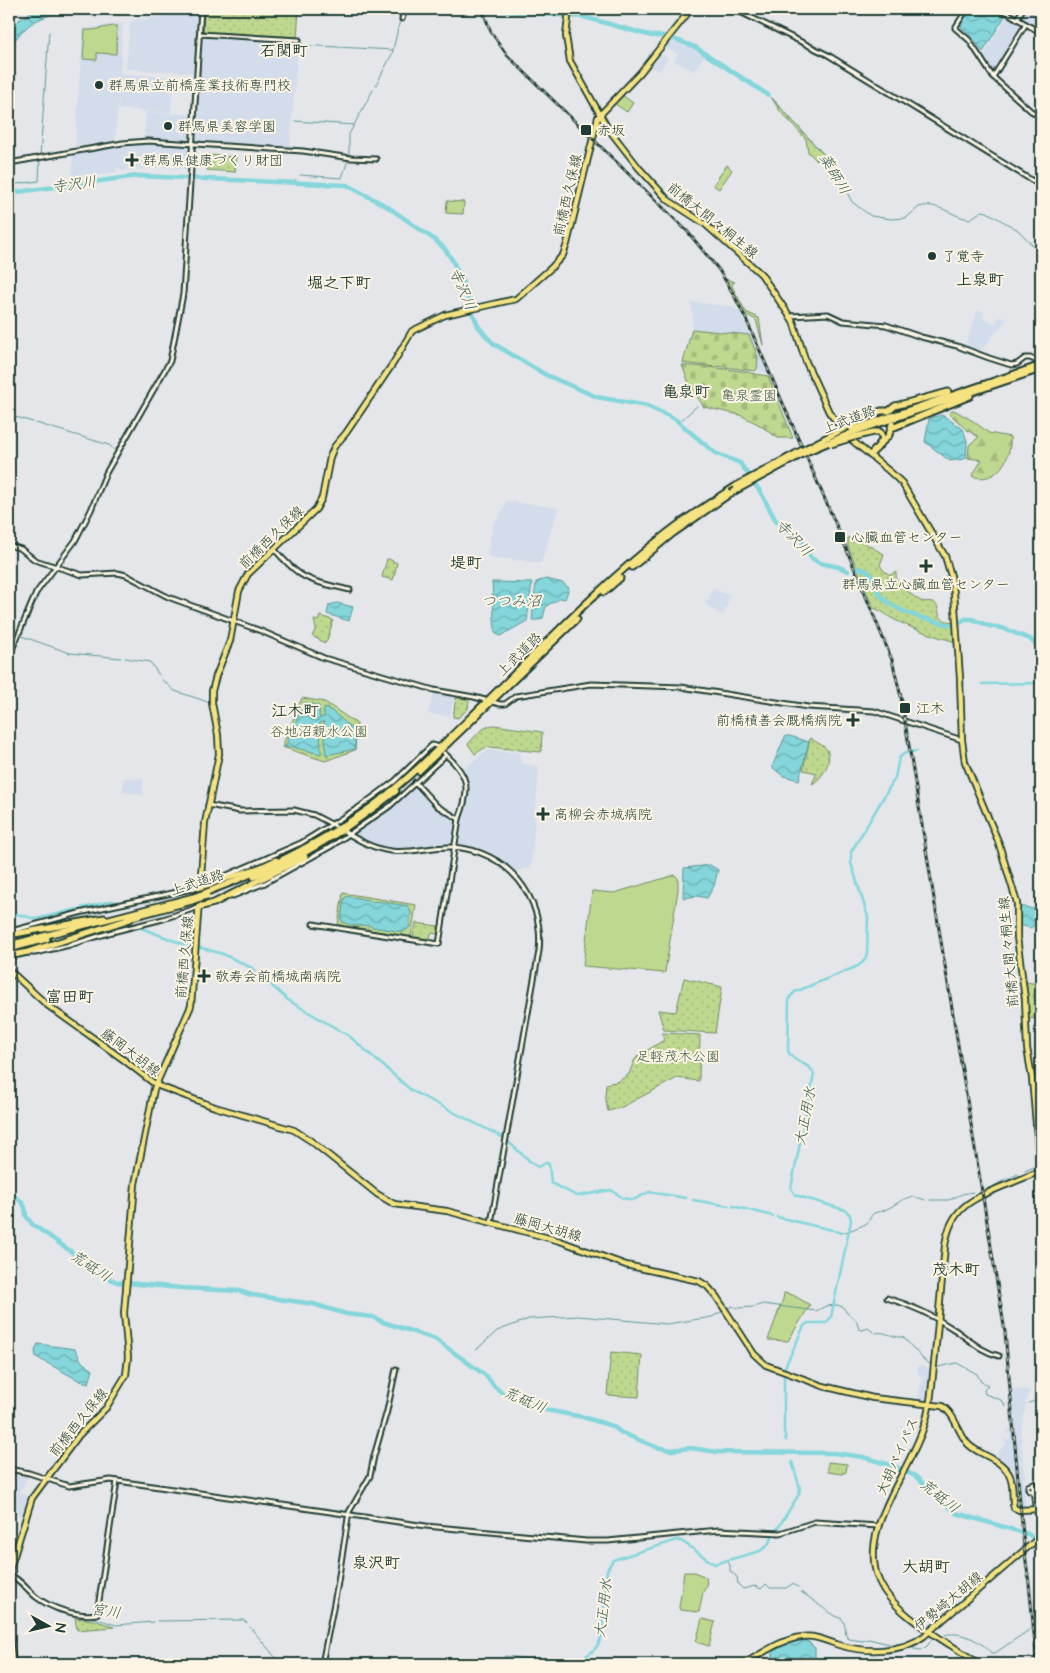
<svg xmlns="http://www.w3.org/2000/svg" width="1050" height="1673" font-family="'Architects Daughter','Klee One',sans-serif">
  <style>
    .built { fill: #d3dceb }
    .grass { fill: #bfd88f; stroke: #6f8a62 }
    .forest { fill: url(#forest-firs); stroke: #6f8a62 }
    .cemetery { fill: url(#cemetery-stones); stroke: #6f8a62 }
    .park { fill: url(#park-dots); stroke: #6f8a62 }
    .water { fill: url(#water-waves); stroke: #5c9998 }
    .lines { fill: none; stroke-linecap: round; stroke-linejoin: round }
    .stream { stroke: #5c9998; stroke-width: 1 }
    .canal { stroke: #84d6db; stroke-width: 2.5 }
    .river { stroke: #84d6db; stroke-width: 4.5 }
    .tertiary-casing { stroke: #1f3d34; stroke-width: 7 }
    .secondary-casing { stroke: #1f3d34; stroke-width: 8 }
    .primary-casing { stroke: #1f3d34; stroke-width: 8 }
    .trunk-casing { stroke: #1f3d34; stroke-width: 9 }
    .tertiary { stroke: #fcf5e5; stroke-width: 3 }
    .secondary { stroke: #fcf5e5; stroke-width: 4 }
    .primary { stroke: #f5e382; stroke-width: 4.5 }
    .trunk { stroke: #f5e382; stroke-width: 5 }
    .rail-casing { stroke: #1f3d34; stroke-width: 3 }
    .rail { stroke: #fcf5e5; stroke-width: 1; stroke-dasharray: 4; stroke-linecap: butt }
    .trunk-bridge-casing { stroke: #1f3d34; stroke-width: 9; stroke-linecap: butt }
    .trunk-bridge { stroke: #f5e382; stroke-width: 5 }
    .poi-dot { fill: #1f3d34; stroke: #fcf5e5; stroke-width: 2 }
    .labels { text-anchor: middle; stroke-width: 4; stroke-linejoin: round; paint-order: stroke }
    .poi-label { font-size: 14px; fill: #1f3d34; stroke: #fcf5e5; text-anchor: start }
    .street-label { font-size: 14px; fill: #1f3d34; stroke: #fcf5e5 }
    .park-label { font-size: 14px; fill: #3f5c46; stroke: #fcf5e5 }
    .water-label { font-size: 15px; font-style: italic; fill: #335c55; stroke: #fcf5e5 }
    .quarter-label { font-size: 16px; font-weight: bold; fill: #1f3d34; stroke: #fcf5e5 }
  </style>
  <defs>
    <pattern id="forest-firs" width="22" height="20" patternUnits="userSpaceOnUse" patternTransform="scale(1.25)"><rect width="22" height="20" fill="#bfd88f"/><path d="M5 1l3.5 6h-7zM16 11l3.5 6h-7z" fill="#a4ba7c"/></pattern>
    <pattern id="cemetery-stones" width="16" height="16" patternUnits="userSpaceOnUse" patternTransform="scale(1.25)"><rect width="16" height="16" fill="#bfd88f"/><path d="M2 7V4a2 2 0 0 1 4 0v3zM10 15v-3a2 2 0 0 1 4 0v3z" fill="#a4ba7c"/></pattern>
    <pattern id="park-dots" width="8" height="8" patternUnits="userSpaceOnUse" patternTransform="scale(1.25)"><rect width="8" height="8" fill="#bfd88f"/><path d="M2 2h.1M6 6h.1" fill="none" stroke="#a4ba7c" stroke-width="1.8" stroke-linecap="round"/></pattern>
    <pattern id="water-waves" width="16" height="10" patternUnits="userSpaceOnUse" patternTransform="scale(1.25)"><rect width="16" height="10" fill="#84d6db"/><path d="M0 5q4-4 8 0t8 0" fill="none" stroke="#6bafb2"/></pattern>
  </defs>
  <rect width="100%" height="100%" fill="#e4e6e9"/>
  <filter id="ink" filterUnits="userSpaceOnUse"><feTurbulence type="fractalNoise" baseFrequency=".02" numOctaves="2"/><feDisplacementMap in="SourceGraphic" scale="10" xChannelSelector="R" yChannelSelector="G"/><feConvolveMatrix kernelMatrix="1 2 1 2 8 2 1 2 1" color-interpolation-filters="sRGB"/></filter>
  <g filter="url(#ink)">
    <g class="built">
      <polygon points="1027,9 1041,9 1041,32 1022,20"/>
      <polygon points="200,11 197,73 126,69 130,21"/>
      <polygon points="1007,16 1022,25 1022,27 994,74 992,74 982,58"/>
      <polygon points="122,23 123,24 120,74 173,77 171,113 118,109 119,90 115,141 75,148 83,29"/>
      <polygon points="202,37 298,43 290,147 199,140 197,137 198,102"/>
      <polygon points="669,40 693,49 704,56 694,71 674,61 678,54 664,47"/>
      <polygon points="659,53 668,58 659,71 649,65"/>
      <polygon points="146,112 193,115 192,137 188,140 144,139"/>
      <polygon points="141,144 187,146 191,149 190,170 169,167 121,171 121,168 116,168 116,172 98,175 72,175 73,153 114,146"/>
      <polygon points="691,302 729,306 739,310 767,372 755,371 757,369 748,335 692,329 693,318"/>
      <polygon points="978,310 984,312 983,319 996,323 999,317 1007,319 980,352 965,347"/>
      <polygon points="507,501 558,508 541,563 488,557 487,555 493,524 499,517"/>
      <polygon points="713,588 729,596 727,601 729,602 723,615 708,607 706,604 705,600 708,601"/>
      <polygon points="434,694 454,697 450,716 429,714 428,713"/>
      <polygon points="487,750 520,753 521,763 539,767 531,867 529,869 525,868 515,872 488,852 476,847 460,844 458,841 462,818 469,798 469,784 464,769"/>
      <polygon points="124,778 143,779 143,795 122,792"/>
      <polygon points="414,786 437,808 455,821 452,841 450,843 396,849 382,846 367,841 354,835 393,806"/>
      <polygon points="1006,1359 1008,1359 1011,1389 1029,1390 1027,1401 1025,1401 1026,1405 1021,1432 1024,1474 1027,1477 1023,1478 1026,1507 1017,1506 1011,1469 996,1460 998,1452 1007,1443 1002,1437 1009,1440 1011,1434 1006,1433 1012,1425"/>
      <polygon points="918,1365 922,1365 930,1370 927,1398 924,1401 917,1400 923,1378 918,1373"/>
      <polygon points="15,1472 28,1475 20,1492 29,1498 22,1516 9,1510 9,1499 15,1483 13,1483"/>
    </g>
    <g class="grass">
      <path d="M117,26l-1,28 -19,-1v7l-14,-1 2,-29c12,1 20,-4 32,-4z"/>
      <polygon points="622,95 633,103 627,112 615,104"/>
      <polygon points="727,165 732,170 719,189 713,185"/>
      <polygon points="447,201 464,202 463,214 446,213"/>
      <polygon points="726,279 735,282 733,282 732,286 746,312 759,318 763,345 756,320 744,313"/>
      <polygon points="675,875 678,878 678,890 665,972 664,973 583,966 592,891 614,893"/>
      <polygon points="784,1293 793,1295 810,1305 788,1341 768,1340 783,1299"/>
      <polygon points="684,1572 694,1572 706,1577 707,1585 703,1592 699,1612 680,1610 679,1608"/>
      <polygon points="702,1619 715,1622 709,1646 696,1642"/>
    </g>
    <g class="forest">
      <polygon points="771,97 824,155 817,161 808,152 806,139 780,111"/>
      <path d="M954,410l19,11 16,12 21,4c2,22 -14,48 -38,39l10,-16 -14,-2 1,-13 10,-8 -12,-7 -18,-17z"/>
    </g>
    <g class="cemetery">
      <polygon points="692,329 749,335 758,357 757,369 755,371 717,366 717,368 749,372 750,373 768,376 793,438 778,438 758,424 740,415 704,407 690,386 682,365 716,368 716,367 683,363"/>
      <polygon points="1025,982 1039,984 1039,1018 1028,1019"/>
    </g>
    <g class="park">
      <polygon points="204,9 299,9 297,37 203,32"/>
      <polygon points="208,155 236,157 235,172 207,170"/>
      <path d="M848,538c11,-1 25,11 36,16l-4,11 3,5 7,5 6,-3c0,0 0,7 1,8 2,5 19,19 24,21 3,1 8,0 12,1 11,6 -2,18 21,20l2,20c-22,-6 -43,-13 -63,-23 -9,-5 -10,-8 -20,-11l-25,-62z"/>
      <polygon points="387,559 389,559 397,563 393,580 382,577"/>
      <polygon points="320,616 333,620 327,641 325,643 312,636 316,629 314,620 318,621"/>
      <polygon points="302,698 325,702 357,724 355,750 325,761 282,747"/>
      <polygon points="456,698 469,699 468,709 458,718 453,717"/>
      <path d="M494,725l48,7 -1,20 -52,-5 -5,1 -9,6 -7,-10c8,-8 14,-18 26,-19z"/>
      <path d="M810,738c5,4 14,7 17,12 6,11 -5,29 -15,34l5,-11 -14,-3z"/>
      <polygon points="343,893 416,905 411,937 338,925"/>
      <polygon points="416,923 438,926 438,934 431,933 430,939 413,937"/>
      <polygon points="684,978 722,987 715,1033 664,1030 658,1010 676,1012"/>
      <polygon points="662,1033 700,1035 699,1081 677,1078 620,1108 608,1111 605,1098 606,1084 619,1081 629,1074 634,1061 638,1056 664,1040"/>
      <polygon points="611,1352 642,1355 639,1397 607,1395"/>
      <polygon points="828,1462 847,1464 846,1472 841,1474 828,1472"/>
      <polygon points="75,1618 94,1620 114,1627 77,1630"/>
    </g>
    <g class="water">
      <path d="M36,9h72c-25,2 -58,0 -80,17 -7,6 -13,14 -19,21v-18l10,-9z"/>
      <polygon points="970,9 993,9 1005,16 983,52 972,37 961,27 963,19"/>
      <polygon points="942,415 963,429 967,441 966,458 964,459 950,461 925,442 929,418"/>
      <polygon points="546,579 563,583 569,588 565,599 561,598 546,606 543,618 539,620 532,620 536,582"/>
      <polygon points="492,582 532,583 527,621 500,636 495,633"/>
      <polygon points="337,603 353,607 349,621 327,614 329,605"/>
      <polygon points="304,702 319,706 320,718 324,717 324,708 332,711 355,731 355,749 326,755 324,722 320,722 321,754 292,747 283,747 286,745"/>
      <polygon points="786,736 790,736 809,742 799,780 783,776 772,767 784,739"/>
      <polygon points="710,865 718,870 714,886 707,898 697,896 684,898 683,897 684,868"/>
      <path d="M347,896l22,4 1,2h3l3,-1 32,5 3,7 -2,15 -6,4 -31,-5 -3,-2c-8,1 -21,2 -28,-5l3,-21z"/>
      <polygon points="1021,906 1041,911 1041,923 1034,925 1031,928 1019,925"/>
      <polygon points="38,1344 75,1349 82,1362 93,1370 89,1383 80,1381 36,1357 35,1351"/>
      <polygon points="805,1639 815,1648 815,1664 772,1664 773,1652 782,1646"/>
    </g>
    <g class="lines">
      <g class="stream">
        <polyline points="300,45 393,50"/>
        <polyline points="376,85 392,54 400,20"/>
        <path d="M771,97l57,62 13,21 11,22 19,14 20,3 15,-1 13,-11c19,-6 33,10 51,12l12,-8 5,1 31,18 23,24"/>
        <polyline points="295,121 354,125"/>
        <polyline points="40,156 49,32"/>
        <polyline points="349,156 349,134 373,90"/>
        <polyline points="300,175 342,178 348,160"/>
        <polyline points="292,183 296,179"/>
        <polyline points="9,185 39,181 40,160"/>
        <polyline points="9,415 33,422"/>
        <polyline points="679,422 697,406"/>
        <polyline points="36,423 109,445 116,451"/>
        <polyline points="9,632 17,635"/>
        <polyline points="21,636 70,653 121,658"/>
        <polyline points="125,658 150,662 159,675"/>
        <polyline points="161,679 175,691 208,702"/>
        <polyline points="1025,1171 1034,1167"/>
        <polyline points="1008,1179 1018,1174"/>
        <polyline points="994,1186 1006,1179"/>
        <polyline points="988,1188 992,1187"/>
        <polyline points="930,1200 949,1200 962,1194 973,1192"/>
        <path d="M842,1233c4,-1 23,-8 25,-10 3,-3 3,-7 7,-10 3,-1 8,-2 11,-3 15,-7 22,-18 40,-10"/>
        <polyline points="727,1309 732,1306 737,1308 754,1307 763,1304 816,1311 826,1306 837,1305 843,1307 847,1313 856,1320 859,1329 863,1330 868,1328 873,1332"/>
        <path d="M876,1333c12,-2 15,5 27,4l21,23 6,4"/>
        <polyline points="476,1350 497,1331 529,1319 578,1316 667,1324 712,1317 723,1311"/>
        <polyline points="938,1367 957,1363 977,1374 981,1382 988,1385 984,1390 985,1394 1001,1400 1006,1406"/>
        <polyline points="1029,1403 1041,1399"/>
        <polyline points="727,1560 730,1565 730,1571 737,1577 738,1584 743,1589 755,1586 761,1589 766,1584 770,1588 786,1588 792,1584 798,1587"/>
        <polyline points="10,1577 32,1598 45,1606 59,1613 94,1618 116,1625 153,1622"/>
        <path d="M801,1592c15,9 24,20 41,27 5,6 1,15 7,20l14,2 6,-2 20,5h17"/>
        <polyline points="157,1621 243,1620 247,1623"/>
        <polyline points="250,1627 276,1658 288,1664"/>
        <polyline points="1035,1628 1041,1624"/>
        <path d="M945,1635c14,-5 37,6 46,18h4l37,-25"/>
        <polyline points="909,1646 914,1649 921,1650 927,1646 933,1638"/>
        <polyline points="503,1664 505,1656 546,1661 547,1664"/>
      </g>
      <g class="canal">
        <polyline points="1041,487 1041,494"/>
        <polyline points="982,684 1041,683"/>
        <polyline points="82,908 112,901 116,902"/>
        <polyline points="9,912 36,919 78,909"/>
        <polyline points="141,928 183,944 194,946"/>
        <polyline points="198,947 223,954 252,968 288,1000 349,1036 412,1091 504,1138 533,1164 538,1167 546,1163 549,1164 551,1183 577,1196 611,1190 623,1198 633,1200 649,1192 686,1198"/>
        <polyline points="693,1200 729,1206"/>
        <polyline points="733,1206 773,1216"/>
        <polyline points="777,1217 832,1230"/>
        <polyline points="835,1231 842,1233"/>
        <path d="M786,1440l-2,-9v-62l20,-43 4,-3h18l5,-6 20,-96 -1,-6 -5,-5 -50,-15 -4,-7 23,-114c-5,-12 -21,-11 -26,-23l1,-50 1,-4 5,-5 63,-26 6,-5 3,-7 1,-37 -17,-54v-11l44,-74 4,-20 6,-5 12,-2"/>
        <path d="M572,1664c14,-8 27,-13 30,-30l5,-64 6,-10 64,-20 6,2 31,22 46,-13 7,-5 32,-52 1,-6 -8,-26"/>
      </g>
      <g class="river">
        <polyline points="474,9 481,10"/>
        <polyline points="485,9 584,17 652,36 666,36 695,47 768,95"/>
        <polyline points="9,193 138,176 347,185 388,207 435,240 444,248 451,258 462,280 470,307 478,326 487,337 494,344 546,375 597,397 647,406 675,419 715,453 740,463 761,493 776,521 784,530 801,540 811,558 820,563 839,567 848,571"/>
        <path d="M856,568c25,2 13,20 29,32 18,15 44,20 66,25l8,-1 6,-5h7l17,7 13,2 28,11 11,10"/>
        <path d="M9,1194c11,5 17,9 17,22l6,8 51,36 14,13 20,9 64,6 58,3 13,4 61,9 33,10 27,3 10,5 52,17 50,36 10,12 9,7 10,1 19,10 13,5 37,7 29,9 10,7 34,14 15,3 19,-2 28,4 116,1 29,4 31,9 21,10 41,37 72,21 13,9"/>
      </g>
      <defs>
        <g id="tertiary">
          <polyline points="734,9 828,55 1041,186"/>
          <polyline points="967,9 955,28 969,40 993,77 1031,111 1041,117"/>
          <polyline points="1001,9 1041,33"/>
          <polyline points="402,19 405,9"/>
          <polyline points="1017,19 1023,9"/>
          <polyline points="200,34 299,40"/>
          <polyline points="993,77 1026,24"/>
          <polyline points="9,163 123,143 148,141 303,151 351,158 376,159"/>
          <polyline points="790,316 828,314 843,321 886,325 921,337 957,346 989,358 1011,365 1017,364 1025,358 1030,358 1035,360 1040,366"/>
          <polyline points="9,545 21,549 35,560 82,575 118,573 126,575 168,597 261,631 324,658 434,690 474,697 500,704 505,704 516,696 591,684 681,687 808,707 874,711 962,740"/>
          <path d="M274,549c8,9 16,18 26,25 14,9 34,12 50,16"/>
          <polyline points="9,657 36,593 75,541 91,510 106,473 170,361 183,294 201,9"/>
          <path d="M444,753c25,22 27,35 15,66"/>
          <polyline points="208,805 240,811 294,810 314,815 335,826"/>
          <path d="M345,832c15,9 29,17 46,19 21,3 40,-5 61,-4 55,3 93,50 87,104l-48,272"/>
          <polyline points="224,879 225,876 301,843 358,808 395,781 432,745 436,746"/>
          <polyline points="230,895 233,896 265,883 330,847 390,806 446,755"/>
          <polyline points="313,924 439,944 459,819 437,806 415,782"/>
          <polyline points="13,933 15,930 79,913 200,887"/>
          <polyline points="29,953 35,953 70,945 112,932 163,919 199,907"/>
          <path d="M887,1298c24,7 47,18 68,32 16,11 25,21 44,26"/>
          <polyline points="9,1469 29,1473 69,1486 111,1480 426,1526 586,1541 608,1541 718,1530 780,1533 815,1522 878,1526"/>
          <polyline points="1033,1484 1028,1486 1028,1489 1029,1491 1034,1491"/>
          <path d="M9,1574c10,5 18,15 27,23 16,12 41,20 61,17l20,-133"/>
          <polyline points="322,1664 337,1588 349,1512 370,1476 374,1456 387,1411 396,1369"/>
        </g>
        <polyline id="secondary" points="1033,1484 1036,1509"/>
        <g id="primary">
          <polyline points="569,9 566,36 570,61 607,127 639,168 668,200 705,224 761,274 793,321 806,362 829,412 848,437 889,471 902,483 945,556 951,576 954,593 960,678 962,740 965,762 998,841 1017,903 1017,937 1025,999 1027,1048 1032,1078 1038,1147 1041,1164"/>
          <path d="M9,970l38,35 77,55 32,25 59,22 79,23 17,11 66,53 17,10 53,7 113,30 66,24 73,16 8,5 9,10 38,58 12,11 57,21 50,12 69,8c13,8 16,27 26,38 10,11 31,13 41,30 6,10 2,24 5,34l5,2 22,-1"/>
          <polyline points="9,1572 32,1498 79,1435 106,1408 126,1375 128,1357 124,1313 135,1184 154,1089 191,1006 205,823 219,754 218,735 212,703 212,691 216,676 230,641 239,591 248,574 316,509 322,498 330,457 334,447 346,433 394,362 412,331 445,315 516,299 551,268 563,255 567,244 598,117 640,73 691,9"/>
          <polyline points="9,1634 13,1664"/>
          <path d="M743,1664c17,-9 38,-25 59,-27 13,-2 25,4 37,8 26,8 63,8 85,-9l117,-100"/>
          <path d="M979,1664c-30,-22 -85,-48 -100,-83 -22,-50 30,-107 45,-155 8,-23 8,-47 11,-71 3,-36 7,-73 10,-109 5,-37 25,-46 56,-59 13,-5 27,-11 40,-16"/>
        </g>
        <g id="trunk">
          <polyline points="847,427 881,411 889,411 895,406 948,392"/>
          <polyline points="892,428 970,396"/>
          <polyline points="850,430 1041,365"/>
          <polyline points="851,433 1041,369"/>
          <polyline points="854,437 874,432 880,432 883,439 876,449"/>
          <polyline points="870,455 889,435 892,424"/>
          <polyline points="632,567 672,534 731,493"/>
          <polyline points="604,592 620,578"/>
          <polyline points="419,771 577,619"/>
          <path d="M254,877c52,-21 98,-51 142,-86"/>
          <polyline points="201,887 261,867 276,860"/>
          <path d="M207,892c59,-22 113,-49 164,-85 43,-32 79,-70 117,-107 58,-57 115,-117 179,-167 22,-17 45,-32 69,-47"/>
          <polyline points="199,907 214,903 305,857"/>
          <polyline points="128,918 192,901"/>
          <polyline points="9,935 104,918"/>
          <polyline points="9,945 193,897"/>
          <polyline points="9,949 47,939"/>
          <polyline points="9,956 28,952 130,919"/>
        </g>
      </defs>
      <use href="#tertiary" class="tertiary-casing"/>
      <use href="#secondary" class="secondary-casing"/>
      <use href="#primary" class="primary-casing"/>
      <use href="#trunk" class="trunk-casing"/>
      <use href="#tertiary" class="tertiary"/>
      <use href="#secondary" class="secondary"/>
      <use href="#primary" class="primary"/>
      <use href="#trunk" class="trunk"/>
      <defs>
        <polyline id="rail" points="482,9 491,32 507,55 687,231 719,270 734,295 746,319 841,536 892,660 901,697 1005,1332 1024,1547 1029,1583 1037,1664"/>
      </defs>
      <use href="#rail" class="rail-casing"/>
      <use href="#rail" class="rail"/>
      <defs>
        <g id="trunk-bridge">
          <polyline points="831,444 854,437"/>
          <polyline points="797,453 847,427"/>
          <polyline points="736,486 799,452"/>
          <polyline points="731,493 808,451 851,433"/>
          <polyline points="193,897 207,892"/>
          <polyline points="192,901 207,896"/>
        </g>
      </defs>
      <use href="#trunk-bridge" class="trunk-bridge-casing"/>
      <use href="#trunk-bridge" class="trunk-bridge"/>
    </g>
  </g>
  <g class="poi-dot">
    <circle cx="99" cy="85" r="5"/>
    <circle cx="168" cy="126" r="5"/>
    <rect x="580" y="124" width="12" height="12" rx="2.5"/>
    <path d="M129.5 152.5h5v5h5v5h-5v5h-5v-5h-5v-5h5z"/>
    <circle cx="932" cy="256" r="5"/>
    <rect x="834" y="531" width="12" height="12" rx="2.5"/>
    <path d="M923.5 558.5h5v5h5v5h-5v5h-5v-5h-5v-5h5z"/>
    <rect x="899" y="702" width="12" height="12" rx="2.5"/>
    <path d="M850.5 712.5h5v5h5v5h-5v5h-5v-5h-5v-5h5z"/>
    <path d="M540.5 806.5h5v5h5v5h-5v5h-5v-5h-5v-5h5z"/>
    <path d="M201.5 968.5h5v5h5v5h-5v5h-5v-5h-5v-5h5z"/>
  </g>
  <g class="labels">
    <g class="poi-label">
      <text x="109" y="90">群馬県立前橋産業技術専門校</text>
      <text x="178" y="131">群馬県美容学園</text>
      <text x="597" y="135">赤坂</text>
      <text x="143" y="165">群馬県健康づくり財団</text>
      <text x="942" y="261">了覚寺</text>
      <text x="851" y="542">心臓血管センター</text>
      <text x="926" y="589" text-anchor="middle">群馬県立心臓血管センター</text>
      <text x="916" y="713">江木</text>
      <text x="842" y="725" text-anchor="end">前橋積善会厩橋病院</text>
      <text x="554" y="819">高柳会赤城病院</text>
      <text x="215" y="981">敬寿会前橋城南病院</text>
    </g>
    <g class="street-label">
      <text transform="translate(567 195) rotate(-77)" y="5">前橋西久保線</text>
      <text transform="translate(713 220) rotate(39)" y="5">前橋大間々桐生線</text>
      <text transform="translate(849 419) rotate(-21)" y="5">上武道路</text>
      <text transform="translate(271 537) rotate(-44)" y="5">前橋西久保線</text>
      <text transform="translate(519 654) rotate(-44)" y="5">上武道路</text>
      <text transform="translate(197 882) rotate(-18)" y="5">上武道路</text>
      <text transform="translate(1008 952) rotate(-95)" y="5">前橋大間々桐生線</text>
      <text transform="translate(184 957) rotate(-85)" y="5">前橋西久保線</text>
      <text transform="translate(131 1052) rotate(37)" y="5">藤岡大胡線</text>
      <text transform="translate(548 1227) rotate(16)" y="5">藤岡大胡線</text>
      <text transform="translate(78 1422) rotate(-51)" y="5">前橋西久保線</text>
      <text transform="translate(897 1456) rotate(-66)" y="5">大胡バイパス</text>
      <text transform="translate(948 1601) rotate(-40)" y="5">伊勢崎大胡線</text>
    </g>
    <g class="park-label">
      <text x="749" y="400">亀泉霊園</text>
      <text x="319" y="736">谷地沼親水公園</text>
      <text x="678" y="1061">足軽茂木公園</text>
    </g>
    <g class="water-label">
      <text transform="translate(835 174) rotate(59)" y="5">薬師川</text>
      <text transform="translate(74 184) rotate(-7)" y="5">寺沢川</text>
      <text transform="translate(463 289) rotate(67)" y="5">寺沢川</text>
      <text transform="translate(794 538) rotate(46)" y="5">寺沢川</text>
      <text x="511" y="606">つつみ沼</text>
      <text transform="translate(805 1116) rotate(-79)" y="5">大正用水</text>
      <text transform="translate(91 1266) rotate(33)" y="5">荒砥川</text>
      <text transform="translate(525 1400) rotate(23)" y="5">荒砥川</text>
      <text transform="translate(940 1496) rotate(39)" y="5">荒砥川</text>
      <text transform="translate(603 1608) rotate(-83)" y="5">大正用水</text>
      <text transform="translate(106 1611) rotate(8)" y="5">宮川</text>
    </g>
    <g class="quarter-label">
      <text x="284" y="56">石関町</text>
      <text x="980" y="285">上泉町</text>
      <text x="339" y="288">堀之下町</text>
      <text x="686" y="397">亀泉町</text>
      <text x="466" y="568">堤町</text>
      <text x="295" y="716">江木町</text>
      <text x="70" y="1002">富田町</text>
      <text x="956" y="1275">茂木町</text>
      <text x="376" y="1568">泉沢町</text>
      <text x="926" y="1572">大胡町</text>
    </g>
  </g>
  <rect width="1050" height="1673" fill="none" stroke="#fcf5e5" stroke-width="30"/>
  <rect x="15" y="15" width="1020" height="1643" fill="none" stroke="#1f3d34" stroke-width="2" filter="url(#ink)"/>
  <g transform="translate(48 1626) rotate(98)" stroke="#fcf5e5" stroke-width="4" paint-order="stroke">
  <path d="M0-4L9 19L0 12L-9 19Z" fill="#1f3d34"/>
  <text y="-8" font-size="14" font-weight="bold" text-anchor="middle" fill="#1f3d34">N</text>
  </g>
</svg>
